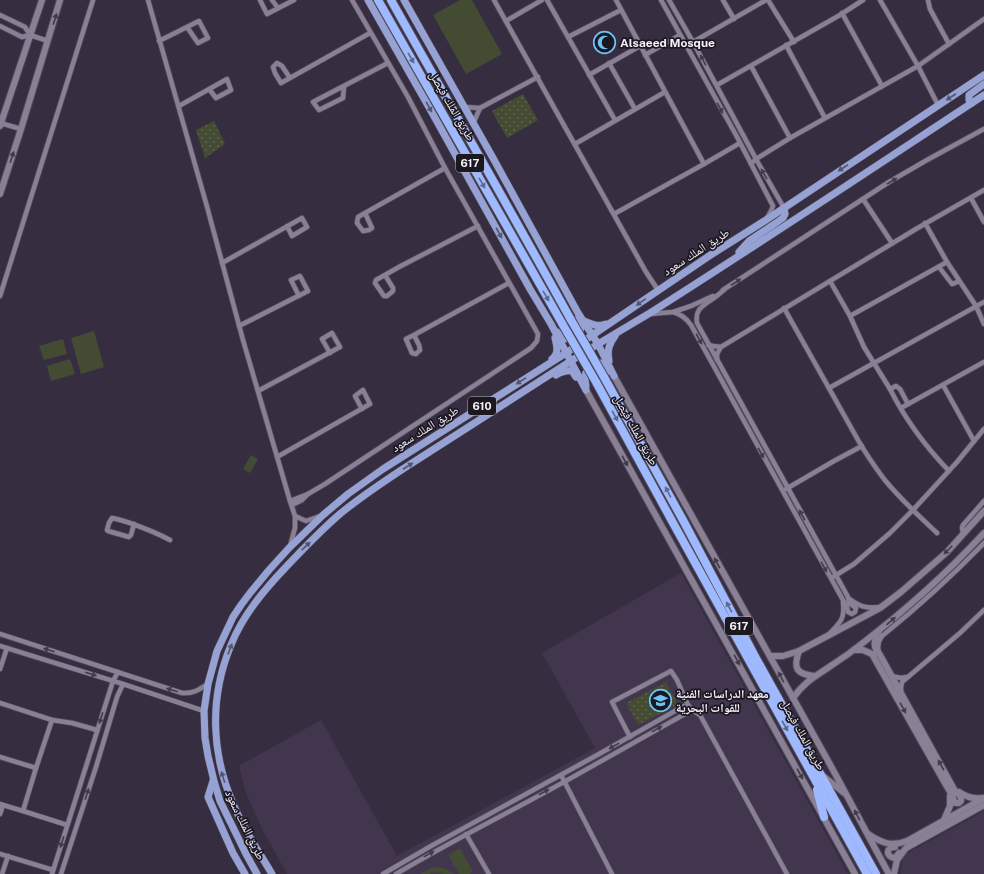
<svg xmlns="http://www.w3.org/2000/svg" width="984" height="874" font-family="'Public Sans','Noto Naskh Arabic',sans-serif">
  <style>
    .built { fill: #41364e }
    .grass { fill: url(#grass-dots) }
    .pitch { fill: #444b33 }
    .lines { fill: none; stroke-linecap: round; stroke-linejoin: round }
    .street-casing { stroke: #524a59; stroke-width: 6 }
    .secondary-casing { stroke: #524a59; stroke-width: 8 }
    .primary-casing { stroke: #524a59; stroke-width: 8 }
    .highway-casing { stroke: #524a59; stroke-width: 10 }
    .street { stroke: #898095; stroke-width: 4.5 }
    .secondary { stroke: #898095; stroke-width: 6 }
    .primary { stroke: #96a2d3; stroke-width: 7 }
    .highway { stroke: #9eb9fd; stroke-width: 8 }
    .highway-bridge-casing { stroke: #524a59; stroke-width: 10; stroke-linecap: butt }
    .highway-bridge { stroke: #9eb9fd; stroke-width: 8 }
    .oneway { fill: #423c49 }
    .oneway2 { fill: #5d688e }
    .oneway3 { fill: #535671 }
    .labels { text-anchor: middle; stroke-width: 3.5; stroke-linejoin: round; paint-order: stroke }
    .shield { fill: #1c1820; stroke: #b4afba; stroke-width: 1 }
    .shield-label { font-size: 11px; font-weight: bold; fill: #f5f0fc }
    .poi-label { font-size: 12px; font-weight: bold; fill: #f5f0fc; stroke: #1c1820; text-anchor: start }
    .street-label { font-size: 12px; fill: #f5f0fc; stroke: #1c1820 }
  </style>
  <defs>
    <pattern id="grass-dots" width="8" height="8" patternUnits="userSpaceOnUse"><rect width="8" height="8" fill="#444b33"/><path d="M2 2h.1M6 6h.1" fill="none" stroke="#606551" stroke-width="1.8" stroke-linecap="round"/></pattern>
  </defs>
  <rect width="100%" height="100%" fill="#362e40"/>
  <g class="built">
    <polygon points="681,573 848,874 287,874 262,829 246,793 239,766 321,720 397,856 595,748 542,653"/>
    <polygon points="984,811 984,874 901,874 900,871 904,855"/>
  </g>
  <g class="grass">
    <polygon points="523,94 538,120 507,138 492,111"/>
    <polygon points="214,121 225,144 205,158 196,130"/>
    <polygon points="666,682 678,704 638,725 626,703"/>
  </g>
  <g class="pitch">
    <polygon points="460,0 472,0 502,54 466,74 433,15"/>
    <polygon points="94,331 104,367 81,374 71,338"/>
    <polygon points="63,339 67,354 44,360 39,346"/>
    <polygon points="70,359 75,374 51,381 47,366"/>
    <polygon points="251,455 258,459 250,473 243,469"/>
    <polygon points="460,848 473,872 470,874 459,874 448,855"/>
    <polygon points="433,867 444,868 454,874 444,874 434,872 430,874 420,874"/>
  </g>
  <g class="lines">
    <defs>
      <g id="street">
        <polyline points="148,0 206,203 243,340 290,501"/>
        <polyline points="260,0 267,14 294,0"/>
        <polyline points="272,0 278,8"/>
        <polyline points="494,0 646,272 658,290"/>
        <polyline points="547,0 615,120"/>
        <polyline points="616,0 704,164"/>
        <polyline points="661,0 736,135 773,206 771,211 767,218"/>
        <polyline points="669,0 693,42 756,159 784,208"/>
        <polyline points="723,0 734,19"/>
        <polyline points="768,0 794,42"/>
        <polyline points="880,0 918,66 938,105"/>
        <polyline points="928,0 930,9 949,44"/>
        <polyline points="842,13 882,86"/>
        <polyline points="0,15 25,27 30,35"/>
        <polyline points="506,21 542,0"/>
        <polyline points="0,26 22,37 30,35 48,41"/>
        <polyline points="568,37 621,10"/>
        <polyline points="159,41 199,21 208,38 198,43 187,27"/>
        <polyline points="693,42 766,0"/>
        <polyline points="786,45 825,118"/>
        <polyline points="645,55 680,35"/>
        <polyline points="609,63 635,109"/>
        <polyline points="751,66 790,138"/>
        <polyline points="589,75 640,46"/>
        <polyline points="290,78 282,66 277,63 273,67 275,73 281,83 290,78 370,33"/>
        <polyline points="717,85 840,15 863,0"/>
        <polyline points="344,86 343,98 319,110 313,102 388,63"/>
        <polyline points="179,106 227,79 231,90 216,98 209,89"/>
        <polyline points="464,107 480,108 538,77"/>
        <polyline points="0,123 21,129"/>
        <polyline points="473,124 480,108"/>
        <polyline points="575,144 665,92"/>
        <polyline points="751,164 756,159 790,138 918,66 984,19"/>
        <polyline points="971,198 984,222"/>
        <polyline points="863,199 892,243"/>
        <polyline points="365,213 372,228 369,230 363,231 357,223 358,217 365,213 445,168"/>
        <polyline points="614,214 704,164 740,143"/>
        <polyline points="925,223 947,262 976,306 984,324"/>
        <polyline points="222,263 302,218 307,227 292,236 287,226"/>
        <polyline points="939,267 952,284 955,283 959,281"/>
        <polyline points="385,275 393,288 393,291 387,296 384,296 375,283 376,280 399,267 478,226"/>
        <polyline points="830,281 850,316 864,347 890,389"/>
        <polyline points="723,290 889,182 927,160 984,129"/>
        <polyline points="0,296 93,0"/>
        <path d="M784,308l74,132c8,14 17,27 26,39 16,20 35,37 53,54"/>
        <path d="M673,312c8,2 13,6 18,13l152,275 4,7 1,5 4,2 3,-2 1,-4 -7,-5 -1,-6 -151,-274c-2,-13 4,-16 14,-23 5,-3 9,-7 13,-10"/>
        <polyline points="650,314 673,312 691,306 713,296"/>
        <polyline points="850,316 947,262"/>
        <polyline points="239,326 308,291 300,276 291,280 299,296"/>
        <polyline points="414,335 419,345 420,350 416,354 412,353 406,339 414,335 509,283"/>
        <polyline points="708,345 713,346 721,347"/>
        <polyline points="717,360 717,354 721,347 916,229 984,190"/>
        <polyline points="943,385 974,441"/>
        <polyline points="829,388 984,302"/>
        <polyline points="258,391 340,347 332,333 322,339 330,353"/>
        <path d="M908,404l-8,-15 -4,-3 -6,3c15,30 36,58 59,82"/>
        <polyline points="901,408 984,362"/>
        <polyline points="277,457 370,404 363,390 355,396 362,409"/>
        <polyline points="786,489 834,461 862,446"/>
        <polyline points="308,494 325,484 531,348 537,341 538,334 445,168 408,97 352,0"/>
        <polyline points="292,505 302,500 308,494 290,501 295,516"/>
        <path d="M134,524l-3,11 -2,2 -21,-6 -1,-1 2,-7 3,-5c6,1 12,3 18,5 14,5 27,10 40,17"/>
        <polyline points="963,534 962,528 963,525 984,501"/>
        <polyline points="290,546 295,528 295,516 306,521 320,516"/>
        <polyline points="833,577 854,564 890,533 913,510 957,462 984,429"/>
        <path d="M848,598c11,8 17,11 32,9"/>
        <path d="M830,633c11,-11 15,-15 13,-31"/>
        <path d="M0,634l182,59c12,1 17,-4 26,-9"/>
        <polyline points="0,646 123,684 204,711"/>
        <path d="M879,652c-2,-6 -1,-11 3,-16 36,-29 70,-60 102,-93"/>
        <polyline points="0,669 7,648"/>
        <polyline points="891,676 901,678 907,677"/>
        <polyline points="901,692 901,688 902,682 960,633 984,610"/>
        <polyline points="0,703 52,720 36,768"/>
        <polyline points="692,710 700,715 787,874"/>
        <polyline points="52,720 72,723 97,730"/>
        <polyline points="630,737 612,702 671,671 677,680 688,705"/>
        <polyline points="0,757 36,768 23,811 3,805"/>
        <polyline points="561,775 612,874"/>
        <polyline points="23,811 67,825"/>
        <polyline points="0,814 3,805 0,804"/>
        <polyline points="466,834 489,874"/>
        <polyline points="0,854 53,870"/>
        <polyline points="2,874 8,856"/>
        <polyline points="52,874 113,681 118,672"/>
        <polyline points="61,874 96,767 117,697 123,684"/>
        <path d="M383,874l48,-28 168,-92 83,-47 6,-2 4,5c-43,24 -86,48 -128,72 -56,31 -113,59 -168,92"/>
      </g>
      <g id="secondary">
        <polyline points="0,126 42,0"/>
        <polyline points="0,194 21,129 60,0"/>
        <path d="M614,376c71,128 142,256 213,383 21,38 41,77 62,115"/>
        <polyline points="586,390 855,874"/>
        <path d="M854,650h9l9,4 74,131 6,10 3,8h4l2,-2v-4l-6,-6 -75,-136c-8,-9 -6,-14 -1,-24"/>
        <path d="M799,651c-6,17 -3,23 15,25"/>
        <polyline points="770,656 783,656 799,651 880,608 901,592 947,552 984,511"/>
        <path d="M793,698c12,-17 22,-21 39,-33 11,-7 22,-15 32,-23 43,-33 83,-69 120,-109"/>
        <polyline points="822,775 844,793"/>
        <path d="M959,792c7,5 15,7 23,6"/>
        <polyline points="944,820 950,806 950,796"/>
        <path d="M868,834c14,9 23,13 39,7l77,-43"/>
        <path d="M895,847c-9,0 -10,10 0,11l4,-5"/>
        <polyline points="894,874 897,860 906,848 984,805"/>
      </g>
      <g id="primary">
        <polyline points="368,0 430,109 530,289 551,324 586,390"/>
        <polyline points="404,0 493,158 578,313 598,344 614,376"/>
        <polyline points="972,103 969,100 969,95 984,84"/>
        <polyline points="739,252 749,241 773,225 783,218 785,214 784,208"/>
        <path d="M584,321c10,4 12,6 22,3"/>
        <path d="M557,332l4,5 4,2c6,-2 17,-7 17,-15 0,-2 -2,-5 -3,-7"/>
        <path d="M552,359c7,-5 5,-13 3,-21"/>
        <path d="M609,361c-2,-11 0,-17 6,-25"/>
        <path d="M556,375c5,-3 10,-5 16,-4l4,6"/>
        <path d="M586,386c-3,-15 0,-17 14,-23l4,2 5,6"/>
        <polyline points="213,781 208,797 233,853 245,874"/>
        <polyline points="257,874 246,854 220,801 214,781 208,756 205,738 204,711 208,684 217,651 233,617 241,605 250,593 269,570 289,548 323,515 348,494 383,469 566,353 709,256 766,220 984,75"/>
        <path d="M272,874c-13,-22 -28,-44 -38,-68 -23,-52 -25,-108 -3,-161 12,-30 33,-55 55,-78 17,-18 35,-37 55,-54 21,-17 45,-33 68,-48 25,-16 50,-32 75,-48 30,-19 60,-39 90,-58 25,-16 51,-31 76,-46 112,-71 223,-145 334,-218"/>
      </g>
      <g id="highway">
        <polyline points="378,0 563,325"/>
        <path d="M391,0c60,107 121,213 180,320"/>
        <polyline points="604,377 684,522 757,660 876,874"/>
        <polyline points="596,382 672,521 867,874"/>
        <polyline points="817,790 824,817"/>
      </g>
    </defs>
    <use href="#street" class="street-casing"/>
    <use href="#secondary" class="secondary-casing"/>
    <use href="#primary" class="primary-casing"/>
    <use href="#highway" class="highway-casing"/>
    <use href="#street" class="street"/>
    <use href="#secondary" class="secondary"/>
    <use href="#primary" class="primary"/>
    <use href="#highway" class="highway"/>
    <defs>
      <g id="highway-bridge">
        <polyline points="571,320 588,349 604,377"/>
        <polyline points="563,325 596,382"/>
      </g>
    </defs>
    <use href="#highway-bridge" class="highway-bridge-casing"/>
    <use href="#highway-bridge" class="highway-bridge"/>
  </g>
  <defs><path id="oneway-solid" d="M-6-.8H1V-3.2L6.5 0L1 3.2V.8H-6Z"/></defs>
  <g class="oneway">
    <use href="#oneway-solid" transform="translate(55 19) rotate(-73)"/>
    <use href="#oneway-solid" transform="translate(703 60) rotate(-118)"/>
    <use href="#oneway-solid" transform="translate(720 108) rotate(61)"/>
    <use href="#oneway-solid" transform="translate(12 157) rotate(-72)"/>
    <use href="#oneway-solid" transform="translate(764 174) rotate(-120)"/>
    <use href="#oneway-solid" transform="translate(892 181) rotate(-31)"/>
    <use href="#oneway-solid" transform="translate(736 282) rotate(-33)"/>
    <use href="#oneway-solid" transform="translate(699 339) rotate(61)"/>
    <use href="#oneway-solid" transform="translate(761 453) rotate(61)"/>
    <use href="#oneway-solid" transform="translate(625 461) rotate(61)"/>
    <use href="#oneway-solid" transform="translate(802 515) rotate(-119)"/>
    <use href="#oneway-solid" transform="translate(948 550) rotate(135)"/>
    <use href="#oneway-solid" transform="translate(717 563) rotate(-119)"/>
    <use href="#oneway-solid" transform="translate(824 567) rotate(61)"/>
    <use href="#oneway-solid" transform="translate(891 621) rotate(-40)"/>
    <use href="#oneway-solid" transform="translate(49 650) rotate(-162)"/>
    <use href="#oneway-solid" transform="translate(737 660) rotate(61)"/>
    <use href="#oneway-solid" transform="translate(91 674) rotate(17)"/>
    <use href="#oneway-solid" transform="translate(781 677) rotate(-118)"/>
    <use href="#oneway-solid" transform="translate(172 690) rotate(-162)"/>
    <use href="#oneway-solid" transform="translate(903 708) rotate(61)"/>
    <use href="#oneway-solid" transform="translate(101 718) rotate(108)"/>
    <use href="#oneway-solid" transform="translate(657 729) rotate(-29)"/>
    <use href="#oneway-solid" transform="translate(614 746) rotate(151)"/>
    <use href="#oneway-solid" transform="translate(941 765) rotate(-119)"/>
    <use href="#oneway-solid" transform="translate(800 774) rotate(61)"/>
    <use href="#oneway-solid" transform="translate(544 792) rotate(-28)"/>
    <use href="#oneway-solid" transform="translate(87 794) rotate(-72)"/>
    <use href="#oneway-solid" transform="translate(857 815) rotate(-117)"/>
    <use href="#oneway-solid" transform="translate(62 842) rotate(108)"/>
    <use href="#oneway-solid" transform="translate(429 854) rotate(-29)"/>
  </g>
  <g class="oneway2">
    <use href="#oneway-solid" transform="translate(411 58) rotate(60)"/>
    <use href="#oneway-solid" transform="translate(482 183) rotate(60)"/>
    <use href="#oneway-solid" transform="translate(546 296) rotate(60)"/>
    <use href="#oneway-solid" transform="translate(615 416) rotate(61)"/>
    <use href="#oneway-solid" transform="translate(668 492) rotate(-118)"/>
    <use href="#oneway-solid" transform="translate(729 607) rotate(-118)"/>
    <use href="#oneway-solid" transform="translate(785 726) rotate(61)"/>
  </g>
  <g class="oneway3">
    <use href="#oneway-solid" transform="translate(951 97) rotate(147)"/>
    <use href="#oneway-solid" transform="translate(429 107) rotate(61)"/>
    <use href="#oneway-solid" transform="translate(843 168) rotate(147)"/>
    <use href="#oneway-solid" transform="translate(499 233) rotate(61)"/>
    <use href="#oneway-solid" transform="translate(641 302) rotate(145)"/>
    <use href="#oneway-solid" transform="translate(521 381) rotate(148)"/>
    <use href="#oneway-solid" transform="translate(408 466) rotate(-33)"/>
    <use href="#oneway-solid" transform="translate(306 546) rotate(-44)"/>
    <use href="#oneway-solid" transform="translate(230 649) rotate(-70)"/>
    <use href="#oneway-solid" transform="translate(223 777) rotate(-107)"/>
  </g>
  <defs>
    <symbol id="mosque-ring" viewBox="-11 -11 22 22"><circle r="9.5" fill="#1c1820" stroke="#70c2f4" stroke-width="1.5"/><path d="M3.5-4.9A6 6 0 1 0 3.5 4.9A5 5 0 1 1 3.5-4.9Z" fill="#70c2f4"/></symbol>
    <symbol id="university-ring" viewBox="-11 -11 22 22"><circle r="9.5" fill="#1c1820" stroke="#70c2f4" stroke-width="1.5"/><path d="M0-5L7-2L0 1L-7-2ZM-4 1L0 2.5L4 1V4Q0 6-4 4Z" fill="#70c2f4"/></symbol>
  </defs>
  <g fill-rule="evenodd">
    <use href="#mosque-ring" x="592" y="30" width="25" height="25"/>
    <use href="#university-ring" x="648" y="688" width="25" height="25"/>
  </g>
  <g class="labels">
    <g class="shield">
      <rect x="456" y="154" width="28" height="18" rx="3"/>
      <rect x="468" y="397" width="28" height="18" rx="3"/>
      <rect x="725" y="617" width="28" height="18" rx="3"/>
    </g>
    <g class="shield-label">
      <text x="470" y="167">617</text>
      <text x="482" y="410">610</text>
      <text x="739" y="630">617</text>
    </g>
    <g class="poi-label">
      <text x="620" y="47">Alsaeed Mosque</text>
      <text x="676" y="698">معهد الدراسات الفنية<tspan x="676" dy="14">للقوات البحرية</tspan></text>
    </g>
    <g class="street-label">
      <text transform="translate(452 106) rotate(60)" y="4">طريق الملك فيصل</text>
      <text transform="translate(696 252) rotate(-33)" y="4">طريق الملك سعود</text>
      <text transform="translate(425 429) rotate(-32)" y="4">طريق الملك سعود</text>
      <text transform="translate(636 430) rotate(61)" y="4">طريق الملك فيصل</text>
      <text transform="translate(803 735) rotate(61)" y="4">طريق الملك فيصل</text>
      <text transform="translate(245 825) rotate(64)" y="4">طريق الملك سعود</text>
    </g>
  </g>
</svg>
